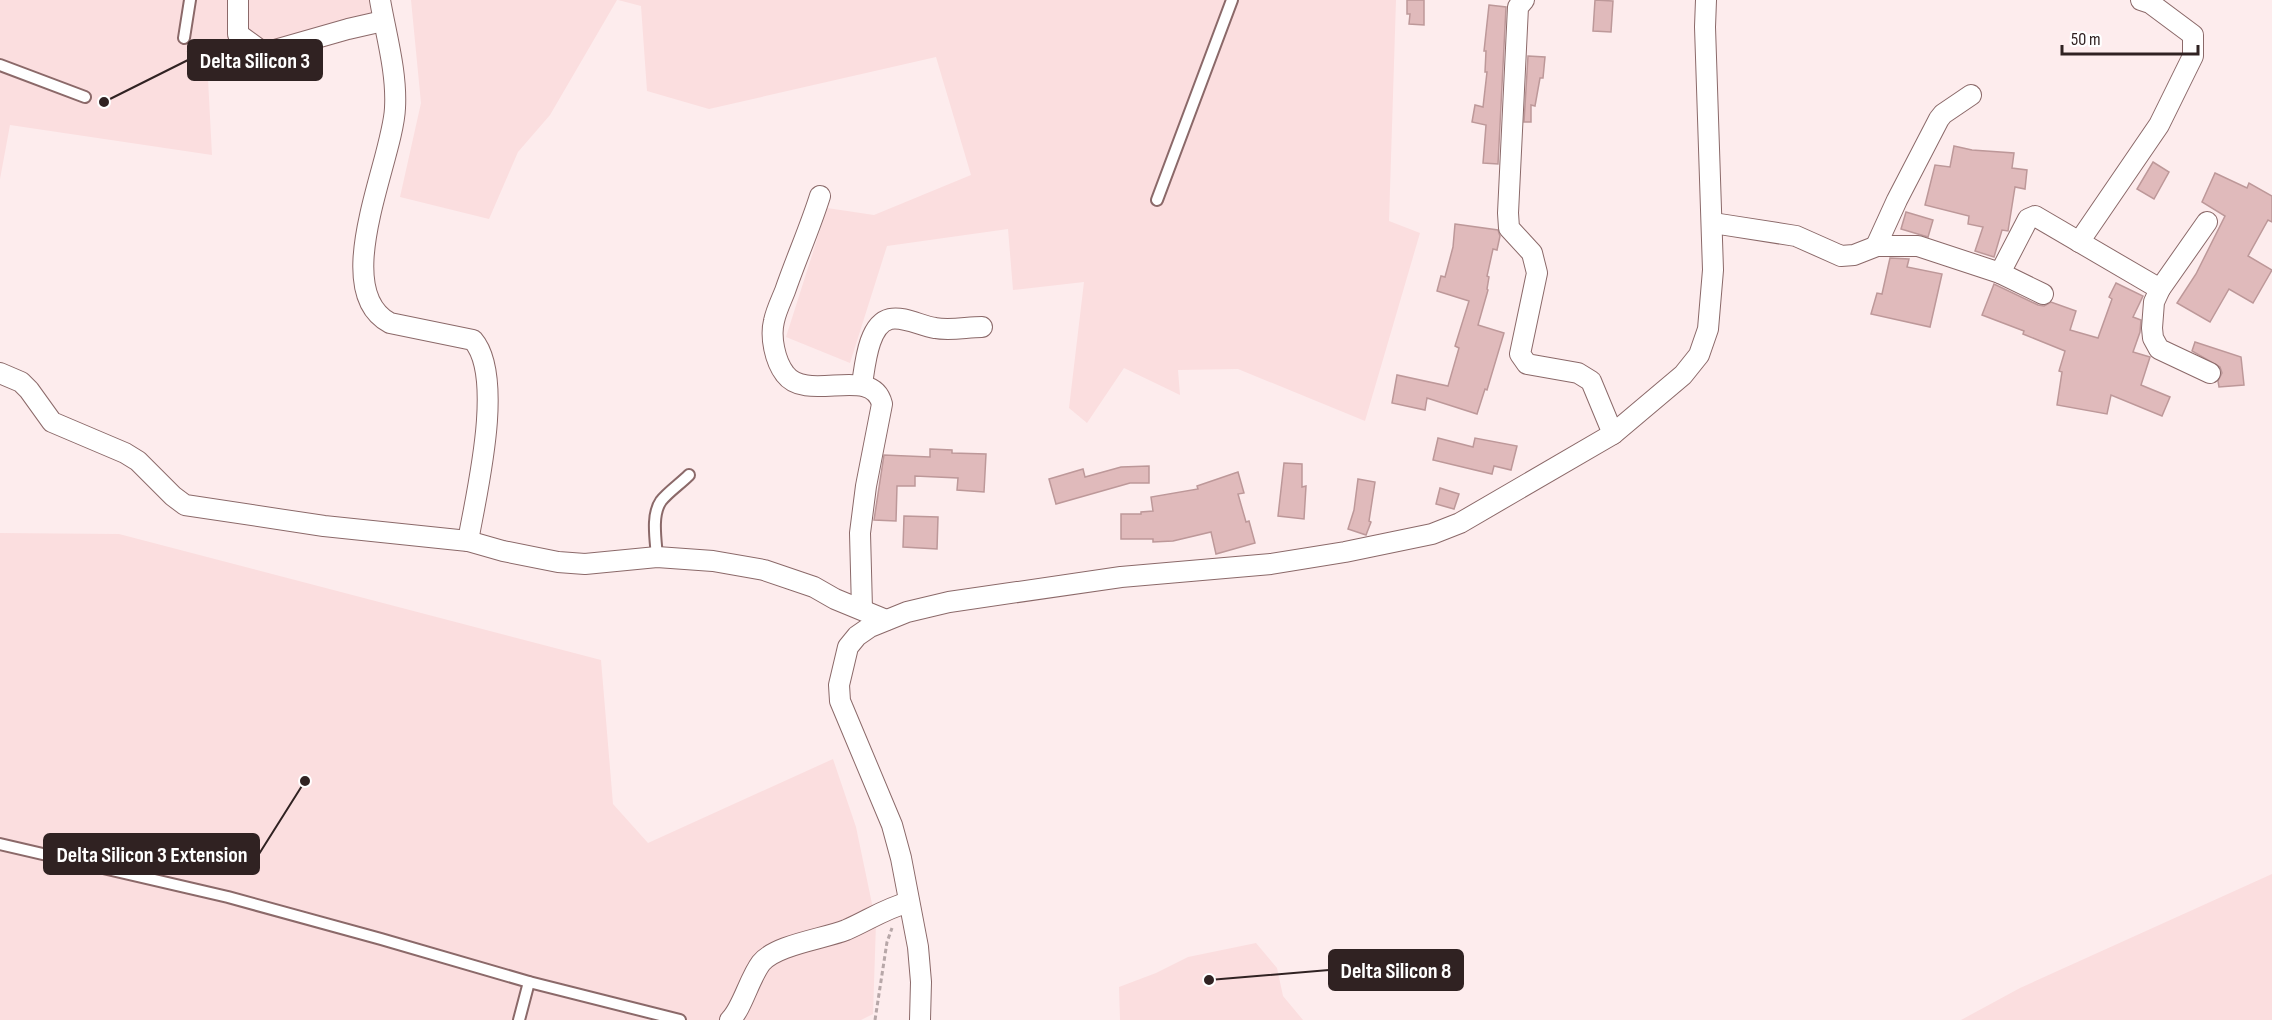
<svg xmlns="http://www.w3.org/2000/svg" width="2272" height="1020" font-family="'Sofia Sans Condensed',sans-serif">
  <style>
    .built { fill: #fbdedf }
    .building { fill: #e0babb; stroke: #bd9899; stroke-width: 1.5 }
    .lines { fill: none; stroke-linecap: round; stroke-linejoin: round }
    .lane-casing { stroke: #8b6969; stroke-width: 14 }
    .street-casing { stroke: #8b6969; stroke-width: 22 }
    .path { stroke: #b7a7a8; stroke-width: 3; stroke-dasharray: 4.5 3; stroke-linecap: butt }
    .lane { stroke: #fff; stroke-width: 10 }
    .street { stroke: #fff; stroke-width: 20 }
    .leader { fill: none; stroke: #302222; stroke-width: 2 }
    .callout-dot { fill: #302222; stroke: #fff; stroke-width: 2 }
    .callout { fill: #302222; stroke: #302222; stroke-width: 2 }
    .callout-label { font-size: 22px; text-anchor: middle; font-weight: bold; fill: #fff }
  </style>
  <rect width="100%" height="100%" fill="#fdeced"/>
  <g class="built">
    <polygon points="0,0 377,0 383,31 208,79 212,155 10,125 0,179"/>
    <polygon points="411,0 617,0 550,115 518,152 489,219 400,197 421,103"/>
    <polygon points="618,0 1396,0 1389,221 1420,233 1365,421 1238,369 1178,370 1180,395 1124,368 1087,423 1069,408 1084,282 1013,290 1008,229 887,246 850,363 786,337 827,208 874,215 971,175 936,57 709,109 647,91 641,6"/>
    <polygon points="0,533 119,534 601,660 613,804 648,843 833,759 856,827 876,923 873,1014 861,1020 0,1020"/>
    <polygon points="2272,874 2272,1020 1961,1020 2020,988"/>
    <polygon points="1256,943 1277,968 1283,996 1303,1020 1120,1020 1119,987 1156,973 1188,957"/>
  </g>
  <g class="building">
    <polygon points="1407,0 1424,0 1424,25 1409,24 1410,14 1407,14"/>
    <polygon points="1595,0 1613,1 1611,32 1593,31"/>
    <polygon points="1489,5 1506,7 1498,164 1483,163 1486,125 1472,122 1475,105 1483,107 1487,72 1485,72 1486,51 1484,51"/>
    <polygon points="1528,56 1545,57 1543,78 1540,78 1535,106 1531,105 1531,122 1524,122"/>
    <polygon points="1954,146 1972,150 2014,153 2012,168 2027,170 2025,189 2015,187 2008,231 2002,230 1994,257 1975,251 1983,227 1968,224 1969,216 1925,205 1935,165 1950,167"/>
    <polygon points="2153,162 2169,172 2154,199 2137,189"/>
    <polygon points="2215,173 2247,188 2249,183 2272,196 2272,222 2268,220 2248,256 2272,270 2253,303 2229,289 2210,322 2177,303 2196,274 2225,216 2202,202"/>
    <polygon points="1906,212 1933,220 1928,237 1901,229"/>
    <polygon points="1455,224 1498,230 1500,236 1497,250 1493,249 1487,276 1489,277 1487,289 1488,290 1478,325 1504,333 1487,390 1485,389 1477,414 1427,398 1425,410 1392,403 1397,375 1448,386 1459,348 1455,346 1469,301 1437,291 1441,276 1445,277 1453,247"/>
    <polygon points="1890,258 1909,259 1907,267 1942,274 1930,327 1871,314 1877,293 1882,294"/>
    <polygon points="2116,283 2143,296 2133,317 2141,320 2140,332 2133,352 2150,357 2141,385 2170,397 2162,416 2111,395 2107,414 2057,405 2062,372 2059,371 2065,351 2023,334 2024,331 1982,315 1994,284 2038,305 2044,306 2051,302 2076,311 2070,330 2098,338 2112,299 2109,297"/>
    <polygon points="2195,342 2241,357 2244,385 2219,387 2218,381 2222,373 2220,367 2192,351"/>
    <polygon points="1438,438 1473,447 1475,438 1517,446 1511,470 1494,466 1492,474 1433,460"/>
    <polygon points="930,449 952,450 952,453 986,454 984,492 957,490 958,478 915,476 915,486 897,486 896,521 874,520 884,455 930,457"/>
    <polygon points="1284,463 1302,464 1302,487 1306,486 1304,519 1278,516"/>
    <polygon points="1149,466 1149,483 1130,483 1056,504 1049,479 1083,469 1085,477 1121,467"/>
    <polygon points="1238,472 1244,493 1238,494 1246,522 1249,521 1255,543 1216,554 1211,532 1173,541 1153,542 1153,539 1121,539 1121,514 1141,514 1141,512 1153,511 1151,497 1198,489 1197,486"/>
    <polygon points="1358,479 1375,482 1369,521 1371,522 1366,535 1348,529 1354,510"/>
    <polygon points="1440,488 1459,494 1454,509 1436,504"/>
    <polygon points="904,516 938,517 937,549 903,547"/>
  </g>
  <g class="lines">
    <defs>
      <g id="lane">
        <polyline points="184,38 190,0"/>
        <polyline points="0,65 85,97"/>
        <polyline points="1157,200 1232,0"/>
        <path d="M657,557c-1,-16 -6,-42 4,-56 7,-9 19,-17 28,-26"/>
        <polyline points="0,844 228,897 381,939 529,982 680,1020"/>
        <polyline points="519,1020 529,982"/>
      </g>
      <g id="street">
        <polyline points="238,0 238,34 264,53 348,29 383,21"/>
        <path d="M380,0c6,35 17,72 15,108 -2,52 -67,182 -5,215l83,17c32,37 3,155 -5,201"/>
        <polyline points="1524,0 1518,7 1508,213 1509,228 1532,253 1537,273 1520,354 1527,364 1578,373 1591,381 1613,434"/>
        <path d="M820,196c-10,32 -24,63 -35,95 -4,10 -9,20 -11,30 -4,16 1,40 11,53 22,30 87,-10 97,30l-16,82 -6,47 2,76"/>
        <polyline points="2207,222 2160,289 2154,302 2152,328 2153,338 2159,349 2210,373"/>
        <polyline points="1713,223 1796,236 1841,256 1854,255 1877,246 1918,246 2000,273 2043,294"/>
        <polyline points="2079,242 2159,125 2193,56 2193,35 2150,3 2141,0"/>
        <polyline points="1876,246 1897,200 1939,119 1943,114 1971,95"/>
        <polyline points="2000,273 2028,219 2035,216 2160,289"/>
        <polyline points="0,373 21,382 29,390 52,422 125,453 138,461 173,496 185,505 324,526 468,541 503,551 558,562 585,564 657,557 713,561 764,570 814,587 835,599 886,620"/>
        <path d="M862,384c3,-18 6,-60 28,-65 14,-3 31,7 45,9 15,3 32,-1 47,-1"/>
        <path d="M730,1020c12,-11 19,-41 31,-57 14,-18 62,-24 85,-33 23,-10 38,-21 63,-28"/>
        <polyline points="920,1020 921,982 918,947 901,858 892,825 840,701 839,685 848,647 857,636 870,627 907,612 949,602 1121,577 1271,564 1345,552 1432,534 1460,523 1613,434 1683,375 1699,355 1708,329 1713,270 1705,27 1706,0"/>
      </g>
    </defs>
    <use href="#lane" class="lane-casing"/>
    <use href="#street" class="street-casing"/>
    <g class="path">
      <path d="M188,51c9,20 35,12 53,8"/>
      <polyline points="875,1020 887,942 892,928"/>
    </g>
    <use href="#lane" class="lane"/>
    <use href="#street" class="street"/>
  </g>
  <path class="leader" d="M104 102L188 60M305 781L259 854M1209 980L1329 970"/>
  <g class="callout-dot">
    <circle cx="104" cy="102" r="6"/>
    <circle cx="305" cy="781" r="6"/>
    <circle cx="1209" cy="980" r="6"/>
  </g>
  <g class="callout">
    <rect x="188" y="40" width="134" height="40" rx="6"/>
    <rect x="44" y="834" width="215" height="40" rx="6"/>
    <rect x="1329" y="950" width="134" height="40" rx="6"/>
  </g>
  <g class="callout-label">
    <text x="255" y="68">Delta Silicon 3</text>
    <text x="152" y="862">Delta Silicon 3 Extension</text>
    <text x="1396" y="978">Delta Silicon 8</text>
  </g>
  <path d="M2062 45v9h136v-9" fill="none" stroke="#302222" stroke-width="3"/>
  <text x="2071" y="45" font-size="18" fill="#302222" stroke="#ffffff" stroke-width="4.5" paint-order="stroke">50 m</text>
</svg>
